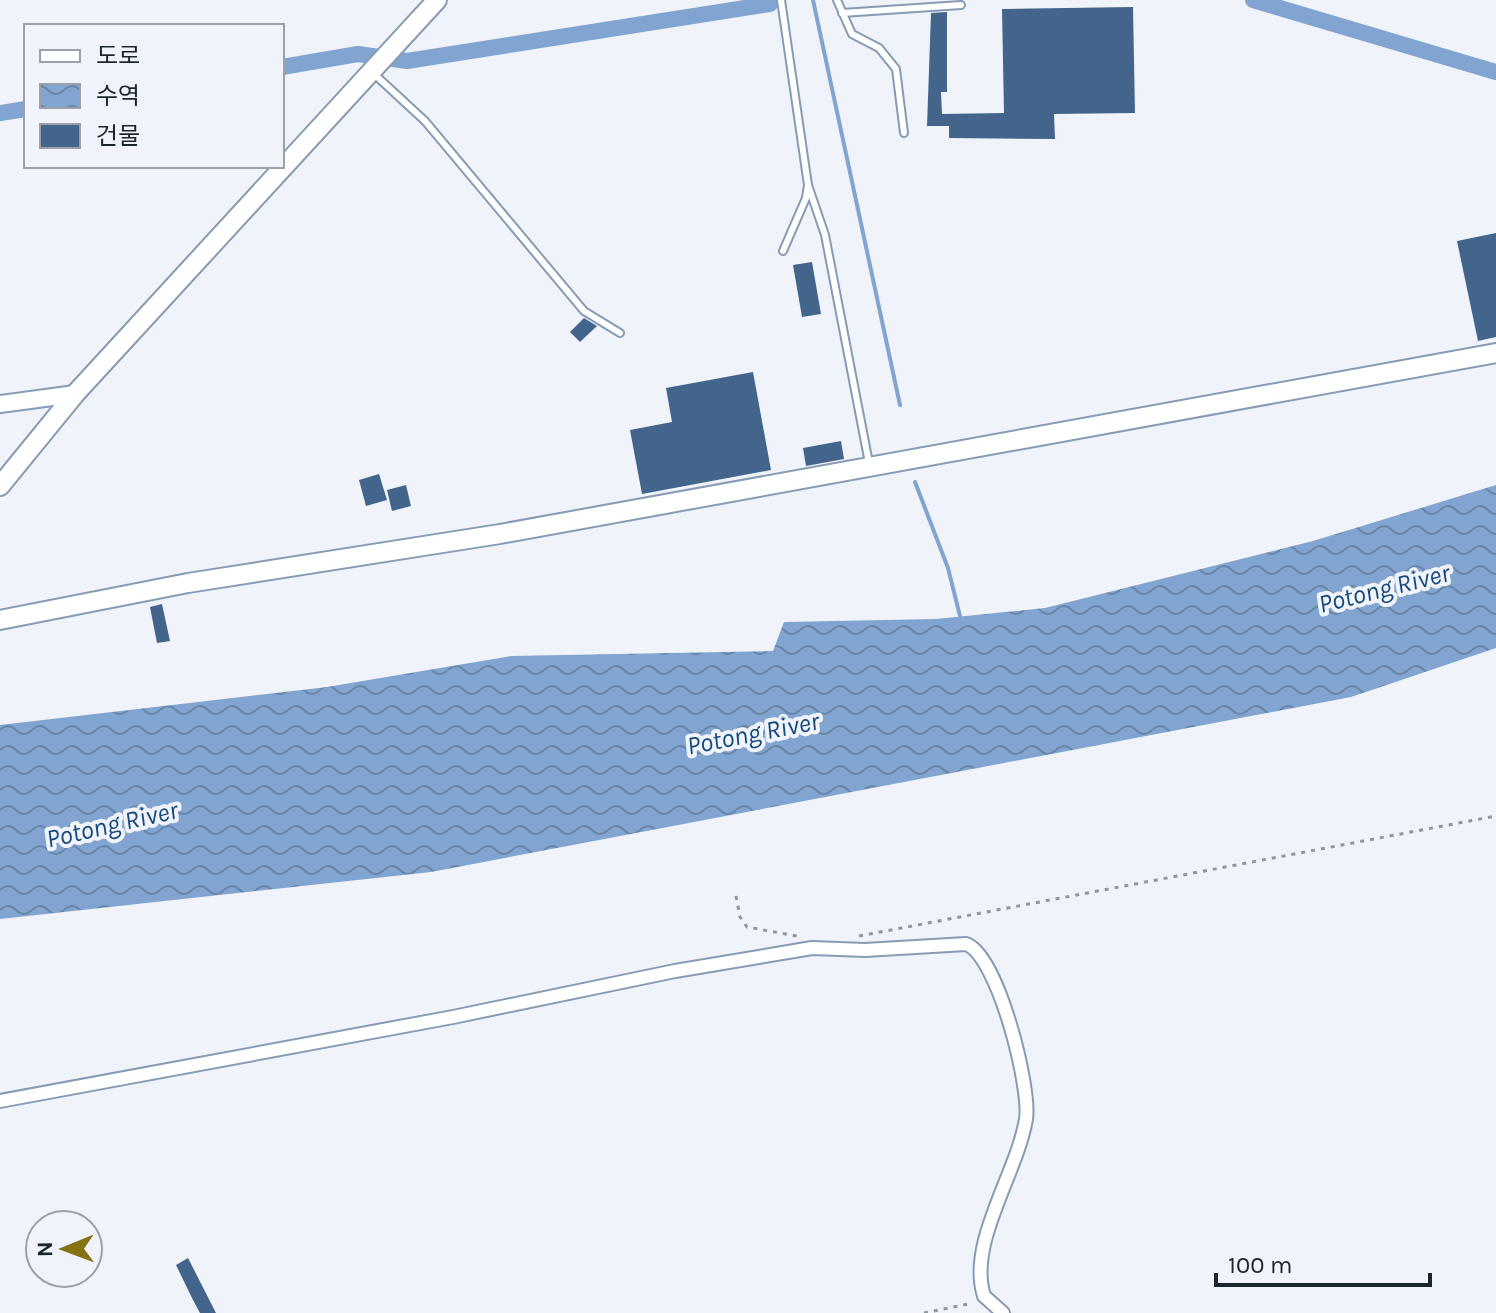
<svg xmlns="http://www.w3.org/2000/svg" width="1496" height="1313" font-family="Karla,'Noto Sans KR',sans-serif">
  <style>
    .water { fill: url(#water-waves) }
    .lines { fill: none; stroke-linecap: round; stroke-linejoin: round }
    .stream { stroke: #81a5d0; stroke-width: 4 }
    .canal { stroke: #81a5d0; stroke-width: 16 }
    .building { fill: #43658c }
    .service-casing { stroke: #869bb4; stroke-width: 10 }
    .minor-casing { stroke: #869bb4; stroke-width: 16 }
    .tertiary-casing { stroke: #869bb4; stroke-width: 20 }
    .secondary-casing { stroke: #869bb4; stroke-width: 22 }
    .path { stroke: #90969e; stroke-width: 3; stroke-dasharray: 4 6; stroke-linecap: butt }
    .service { stroke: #fff; stroke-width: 6 }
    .minor { stroke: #fff; stroke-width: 12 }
    .tertiary { stroke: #fff; stroke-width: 16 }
    .secondary { stroke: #fff; stroke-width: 18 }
    .labels { text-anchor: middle; stroke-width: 8; stroke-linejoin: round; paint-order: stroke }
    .water-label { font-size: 26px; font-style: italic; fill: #15497e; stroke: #f0f4fa }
  </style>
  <defs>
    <pattern id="water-waves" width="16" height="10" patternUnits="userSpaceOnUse" patternTransform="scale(2)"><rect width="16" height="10" fill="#81a5d0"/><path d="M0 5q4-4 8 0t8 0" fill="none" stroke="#6986a9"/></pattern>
  </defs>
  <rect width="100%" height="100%" fill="#f0f4fa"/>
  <polygon class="water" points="1496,485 1496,648 1351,697 431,872 0,919 0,725 327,687 511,656 773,651 784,622 936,619 1045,608 1313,541"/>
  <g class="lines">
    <g class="stream">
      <polyline points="813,0 900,405"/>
      <polyline points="915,482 948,568 961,620"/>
    </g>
    <g class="canal">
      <polyline points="1253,0 1496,72"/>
      <polyline points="282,67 358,54 407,61 770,4"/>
      <polyline points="0,113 26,109"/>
    </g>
  </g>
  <g class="building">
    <polygon points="1133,7 1135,113 1054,114 1055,139 949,138 949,126 927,126 931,13 947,12 947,92 941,92 942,114 1004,113 1002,9"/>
    <polygon points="1496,233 1496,337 1478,341 1457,241"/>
    <polygon points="812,262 821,314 802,317 793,265"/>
    <polygon points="584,318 597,326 580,342 570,332"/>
    <polygon points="753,372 771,470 642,494 630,430 672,422 666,388"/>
    <polygon points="841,441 844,459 806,466 803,448"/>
    <polygon points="379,474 387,500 366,506 359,480"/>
    <polygon points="406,485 411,506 392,511 387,490"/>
    <polygon points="162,604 170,641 157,643 150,607"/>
    <polygon points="188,1258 216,1313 200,1313 192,1298 176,1265"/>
  </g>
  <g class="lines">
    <defs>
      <g id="service">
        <polyline points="781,0 808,185 806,198 783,251"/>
        <polyline points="837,0 852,34 879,48 896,69 904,133"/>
        <polyline points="842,13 961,5"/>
        <polyline points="373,73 425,121 584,311 620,333"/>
        <polyline points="808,185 825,235 869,463"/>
      </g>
      <path id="minor" d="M0,1101l453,-84 222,-46 137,-23 53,2 101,-6c32,11 65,144 60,175 -9,55 -59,124 -42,177l19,17"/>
      <polyline id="tertiary" points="0,404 75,394"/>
      <g id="secondary">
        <polyline points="0,486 75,394 437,0"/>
        <polyline points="0,620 188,583 500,534 1496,353"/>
      </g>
    </defs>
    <use href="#service" class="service-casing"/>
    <use href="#minor" class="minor-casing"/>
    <use href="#tertiary" class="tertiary-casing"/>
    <use href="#secondary" class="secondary-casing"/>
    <g class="path">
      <polyline points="736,896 740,917 747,927 797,936"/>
      <polyline points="859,936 1496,816"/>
      <polyline points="924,1313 973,1303"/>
    </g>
    <use href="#service" class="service"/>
    <use href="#minor" class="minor"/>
    <use href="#tertiary" class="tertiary"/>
    <use href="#secondary" class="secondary"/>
  </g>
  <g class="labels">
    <g class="water-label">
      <text transform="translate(1384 588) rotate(-14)" y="9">Potong River</text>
      <text transform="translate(753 733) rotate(-11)" y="9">Potong River</text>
      <text transform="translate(112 824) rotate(-13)" y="9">Potong River</text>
    </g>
  </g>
  <rect x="24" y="24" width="260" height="144" fill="#f0f4fa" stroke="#9ba1a8" stroke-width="2"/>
  <rect x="40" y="50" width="40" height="12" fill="#ffffff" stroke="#9ba1a8" stroke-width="2"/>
  <text x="96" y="64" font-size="24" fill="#1c242e">도로</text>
  <rect x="40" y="84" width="40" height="24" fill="url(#water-waves)" stroke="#9ba1a8" stroke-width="2"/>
  <text x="96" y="104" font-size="24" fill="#1c242e">수역</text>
  <rect x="40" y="124" width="40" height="24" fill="#43658c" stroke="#9ba1a8" stroke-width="2"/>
  <text x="96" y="144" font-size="24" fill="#1c242e">건물</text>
  <g transform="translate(64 1249) rotate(269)"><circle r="38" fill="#f0f4fa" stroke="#9ba1a8" stroke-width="2"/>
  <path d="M0-6L14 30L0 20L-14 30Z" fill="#847213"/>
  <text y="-12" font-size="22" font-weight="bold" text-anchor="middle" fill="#1c242e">N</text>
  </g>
  <path d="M1216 1273v12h214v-12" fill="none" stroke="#1c242e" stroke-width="4"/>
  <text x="1228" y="1273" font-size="24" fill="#1c242e" stroke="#f0f4fa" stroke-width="6" paint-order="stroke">100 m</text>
</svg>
